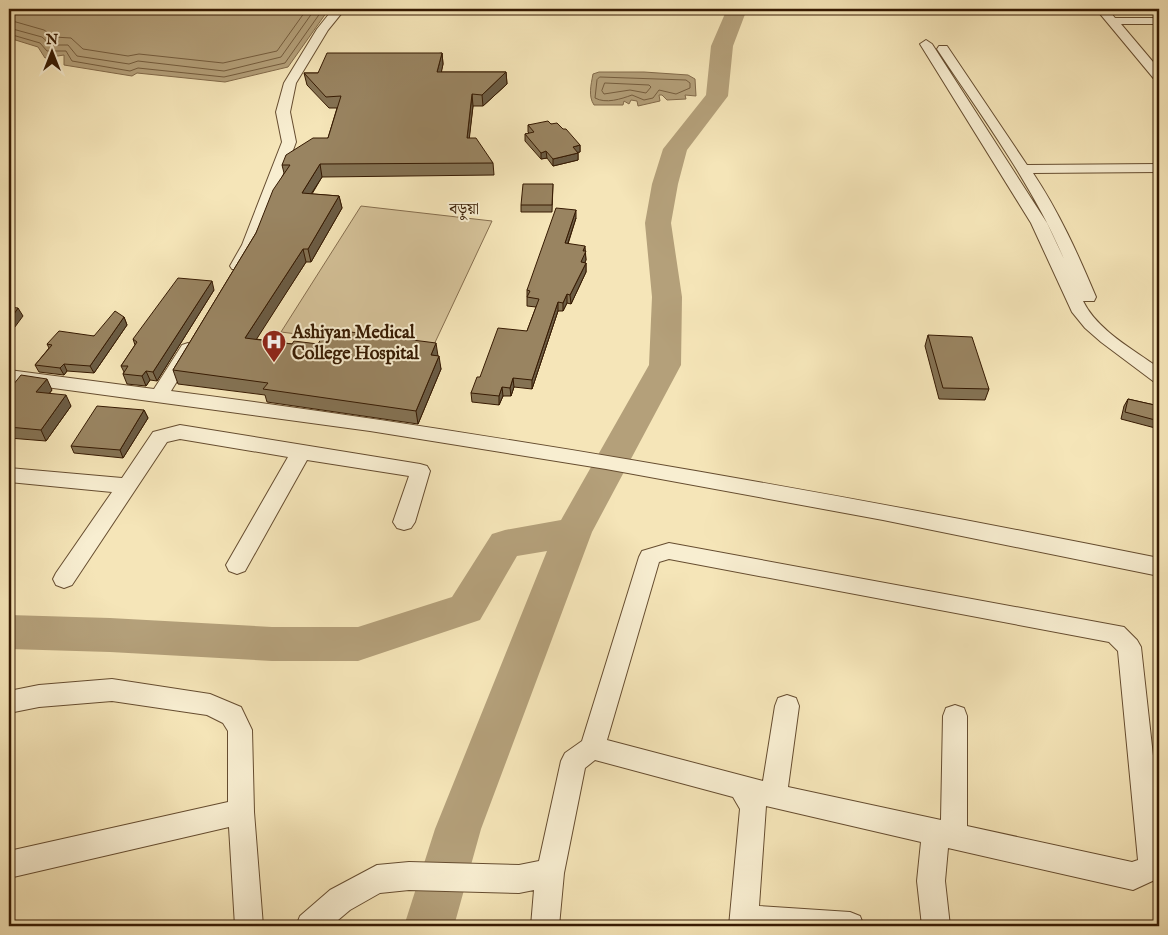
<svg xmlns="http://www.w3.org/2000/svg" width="1168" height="935" font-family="'IM FELL English','Noto Serif Bengali',serif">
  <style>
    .green { fill: #d5c299; stroke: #866e4e }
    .water { fill: #b4a07a; stroke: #826a4a }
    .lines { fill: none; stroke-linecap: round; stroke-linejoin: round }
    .shore { stroke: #755d3e; stroke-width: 1 }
    .river { fill: #b4a07a; fill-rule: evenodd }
    .minor-casing { stroke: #664d30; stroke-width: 2 }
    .minor { fill: #f8eed1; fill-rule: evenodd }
    .wall { fill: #847253; stroke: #361a02 }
    .shaded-wall { fill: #6b5c44; stroke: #361a02 }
    .building { fill: #998461; stroke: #361a02 }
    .labels { text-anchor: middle; stroke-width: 4; stroke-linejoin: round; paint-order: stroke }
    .far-neighbourhood-label { font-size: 16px; fill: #361a02; stroke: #f8eed1 }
    .poi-label { font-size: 18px; font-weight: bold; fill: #361a02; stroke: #f8eed1; text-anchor: start }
  </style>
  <rect width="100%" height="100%" fill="#f5e5b8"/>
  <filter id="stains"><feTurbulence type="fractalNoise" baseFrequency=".004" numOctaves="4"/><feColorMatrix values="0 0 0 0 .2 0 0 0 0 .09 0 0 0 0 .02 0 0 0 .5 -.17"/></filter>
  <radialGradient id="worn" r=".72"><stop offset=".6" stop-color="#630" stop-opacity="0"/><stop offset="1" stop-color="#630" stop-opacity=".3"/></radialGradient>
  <polygon class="green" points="361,206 492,221 431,351 281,332"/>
  <g class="water">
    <polygon points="9,9 329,9 288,67 225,82 137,73 132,76 64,65 64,55 45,58 38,47 9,38"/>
    <path d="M599,72h45l44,3 7,4 1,17 -11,-1 1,4 -19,1 -5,-5h-3l1,6 -22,5 -1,-5 -6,-1 -2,4 -5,-3 -1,4h-29c-6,-9 -3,-20 -1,-31z"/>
  </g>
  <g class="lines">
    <g class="shore">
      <polyline points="9,20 44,30 54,37 71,38 83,49 128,56 139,54 223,63 277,51 307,9"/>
      <polyline points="9,28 42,37 51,45 68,45 77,56 129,64 138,61 224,71 281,57 315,9"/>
      <polyline points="9,34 40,43 47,51 66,51 72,61 130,71 138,68 224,77 285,63 323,9"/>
      <path d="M600,77l86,3 4,3v5l-14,6 -17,-4 -6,8 -9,2 -12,-5c-11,4 -26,9 -37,3l2,-18z"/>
      <polygon points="605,83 649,85 651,87 646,93 630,90 604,94 602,91"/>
    </g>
    <polygon class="river" points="727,9 747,9 733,46 728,96 687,150 678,184 671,223 682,297 681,365 592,532 481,829 454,926 404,926 435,829 547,551 517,556 480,620 358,661 272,661 110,652 9,649 9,615 110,618 272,627 358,627 452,597 492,534 505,530 561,520 649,365 652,297 645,223 652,184 663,149 706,95 711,46"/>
    <defs>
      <g id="minor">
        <polygon points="333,9 345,9 328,30 296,83 290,112 296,142 258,245 244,269 232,269 230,266 242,245 282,142 276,112 284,83 317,29"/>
        <polygon points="1096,9 1108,9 1115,18 1159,18 1159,24 1121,24 1159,69 1159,81 1155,80"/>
        <path d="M926,40l6,4 115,179 17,36c-32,-75 -82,-142 -127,-210l2,-3h8l80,119 132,-1v8l-126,1c26,39 45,81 63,124l-2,4h-11c14,29 51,49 76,67v15l-6,-2 -52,-39 -16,-14 -13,-16 -41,-89 -111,-179z"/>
        <path d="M188,343l6,2 3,4 -26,42c332,43 660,101 988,167v18l-276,-56 -277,-51 -236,-38 -361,-49v-12l145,19 28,-44z"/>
        <polygon points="180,425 420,464 427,466 430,471 415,522 411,528 404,530 397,528 393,522 409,476 307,460 245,571 237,574 229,571 226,565 288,457 180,439 167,442 72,585 64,588 56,585 53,579 56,573 112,492 9,482 9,468 122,478 153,432"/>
        <path d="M669,543l455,84 13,13 4,7 18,163v68l-26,12 -185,-42 -3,33 5,45h-28l-5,-45 4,-39 -155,-36 -7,100 91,6 10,4 4,10h-135l11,-117 -7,-12 -138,-37 -10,8 -21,105 -5,53h-28l3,-36 -15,3 -110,-3 -29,3 -30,17 -19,16h-35l4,-10 30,-26 47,-25 32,-3 110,3 20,-4 22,-100 4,-8 17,-12 57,-184 3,-6zM669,559l440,83 9,9 20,209 -6,2 -165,-36v-110l-3,-8 -9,-3 -9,3 -3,8 -2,104 -153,-33 11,-81 -3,-8 -9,-3 -9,3 -3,8 -12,75 -156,-41 52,-178z"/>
        <polygon points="112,679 210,694 241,707 252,730 254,812 263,926 235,926 229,827 9,878 9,851 228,802 228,731 223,723 207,715 112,701 39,707 9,713 9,691 39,685"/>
      </g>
    </defs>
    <use href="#minor" class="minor-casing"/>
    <use href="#minor" class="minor"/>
  </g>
  <g class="wall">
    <polygon points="442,53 443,64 441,72 506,72 507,84 483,106 473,106 469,138 493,163 494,175 322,177 312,194 339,196 342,208 311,262 306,262 256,339 292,344 318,344 437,355 441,369 418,424 267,402 265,395 178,384 173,370 256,233 284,173 282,165 328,138 337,108 329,108 307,85 304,73 318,73"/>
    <polygon points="551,124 563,129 580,145 580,152 578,152 578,160 553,166 547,158 541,159 525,141 525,134 529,133 528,132 528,125"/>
    <polygon points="553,184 552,212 521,212 521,205"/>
    <polygon points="576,218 568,244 585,251 586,260 584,263 586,263 586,272 571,304 567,303 563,311 558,311 532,389 514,387 511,396 503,396 499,405 472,402 471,393 480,377 527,331 536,307 527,306 527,290"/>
    <polygon points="214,290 157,381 150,380 146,386 127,384 123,374 124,372 121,366 135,345 133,339"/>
    <polygon points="124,317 127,325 94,373 67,371 64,375 39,372 35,365 49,348 47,344 94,336"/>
    <polygon points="928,335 989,389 985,400 939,399 925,346"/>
    <polygon points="9,390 52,390 49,394 71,406 46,441 9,438"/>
    <polygon points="1128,399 1159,406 1159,429 1121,419 1124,406"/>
    <polygon points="144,410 148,418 123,458 74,453 71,446"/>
  </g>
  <g class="shaded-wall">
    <polygon points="442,53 443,64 439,84 437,72"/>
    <polygon points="506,72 507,84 483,106 482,95"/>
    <polygon points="472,94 473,106 468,150 467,138"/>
    <polygon points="580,145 580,152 573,153 573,147"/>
    <polygon points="546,151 547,158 541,159 541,153"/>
    <polygon points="578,153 578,160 553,166 553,159"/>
    <polygon points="320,164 322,177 304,205 302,193"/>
    <polygon points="339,196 342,208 311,262 308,249"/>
    <polygon points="576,210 576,218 565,252 565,243"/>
    <polygon points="585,246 586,260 581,271 581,262 583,251"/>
    <polygon points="303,249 306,262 249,351 245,338"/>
    <polygon points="586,263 586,272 571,304 570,295"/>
    <polygon points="212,281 214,290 157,381 153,372"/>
    <polygon points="567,294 567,303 563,311 563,303"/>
    <polygon points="558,302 558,311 532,389 532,380"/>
    <polygon points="18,308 23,316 9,335 9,321"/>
    <polygon points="124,317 127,325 94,373 90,366"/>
    <polygon points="436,343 438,356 431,355"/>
    <polygon points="439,356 441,369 418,424 416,411"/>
    <polygon points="64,364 67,371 64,375 60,368"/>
    <polygon points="146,371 150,380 146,386 142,376"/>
    <polygon points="513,378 514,387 511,396 510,388"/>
    <polygon points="47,379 52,390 41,403 36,392"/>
    <polygon points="502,387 503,396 499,405 499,396"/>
    <polygon points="66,395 71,406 46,441 41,430"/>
    <polygon points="144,410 148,418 123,458 120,450"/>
  </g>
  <g class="building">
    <polygon points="327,53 442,53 437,72 506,72 482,95 472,94 467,138 476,138 493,163 320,164 302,193 339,196 308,249 303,249 245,338 292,344 294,341 318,344 327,329 436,343 431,355 439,356 416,411 263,389 268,383 173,370 256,233 273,190 290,165 282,165 286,155 313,138 328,138 341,96 326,97 304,73 318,73"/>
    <polygon points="548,121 551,124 557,123 563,129 566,129 580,145 573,147 578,153 553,159 546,151 541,153 525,134 534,132 528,125"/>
    <polygon points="523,184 553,184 552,205 521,205"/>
    <polygon points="556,208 576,210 565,243 585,246 583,251 586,251 581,262 586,263 570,295 567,294 563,303 558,302 532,380 513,378 510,388 502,387 499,396 471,393 477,377 480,377 498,328 527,331 539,299 527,297 530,291 527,290"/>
    <polygon points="178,278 212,281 153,372 146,371 142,376 123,374 128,366 121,366 137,342 133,339"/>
    <polygon points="9,307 18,308 9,321"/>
    <polygon points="115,311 124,317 90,366 64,364 60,368 35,365 52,345 47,344 59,331 94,336"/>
    <polygon points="928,335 972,337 989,389 943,388"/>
    <polygon points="21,375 47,379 36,392 66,395 41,430 9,427 9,390"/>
    <polygon points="1128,399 1159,406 1159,421 1125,412"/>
    <polygon points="97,406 144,410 120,450 71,446"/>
  </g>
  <defs>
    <symbol id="hospital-pin" viewBox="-11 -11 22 30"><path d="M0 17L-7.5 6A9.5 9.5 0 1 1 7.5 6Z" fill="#8f2418" stroke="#f8eed1"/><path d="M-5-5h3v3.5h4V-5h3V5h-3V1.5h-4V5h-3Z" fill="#fff"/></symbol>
  </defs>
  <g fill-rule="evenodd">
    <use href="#hospital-pin" x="260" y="328" width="28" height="38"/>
  </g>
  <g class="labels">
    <g class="far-neighbourhood-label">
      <text x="464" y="214">বড়ুয়া</text>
    </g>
    <g class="poi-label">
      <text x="292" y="338">Ashiyan Medical<tspan x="292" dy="21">College Hospital</tspan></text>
    </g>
  </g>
  <rect width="1168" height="935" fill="none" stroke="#f5e5b8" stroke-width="30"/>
  <rect x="10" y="10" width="1148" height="915" fill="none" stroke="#361a02" stroke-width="2.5"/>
  <rect x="15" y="15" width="1138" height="905" fill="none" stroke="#361a02"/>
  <g transform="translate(52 52)" stroke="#f8eed1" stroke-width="4" paint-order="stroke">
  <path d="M0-4L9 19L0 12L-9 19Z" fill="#361a02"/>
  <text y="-8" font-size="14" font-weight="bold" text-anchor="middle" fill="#361a02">N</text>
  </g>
  <rect width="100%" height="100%" filter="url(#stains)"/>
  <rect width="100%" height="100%" fill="url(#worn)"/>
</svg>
